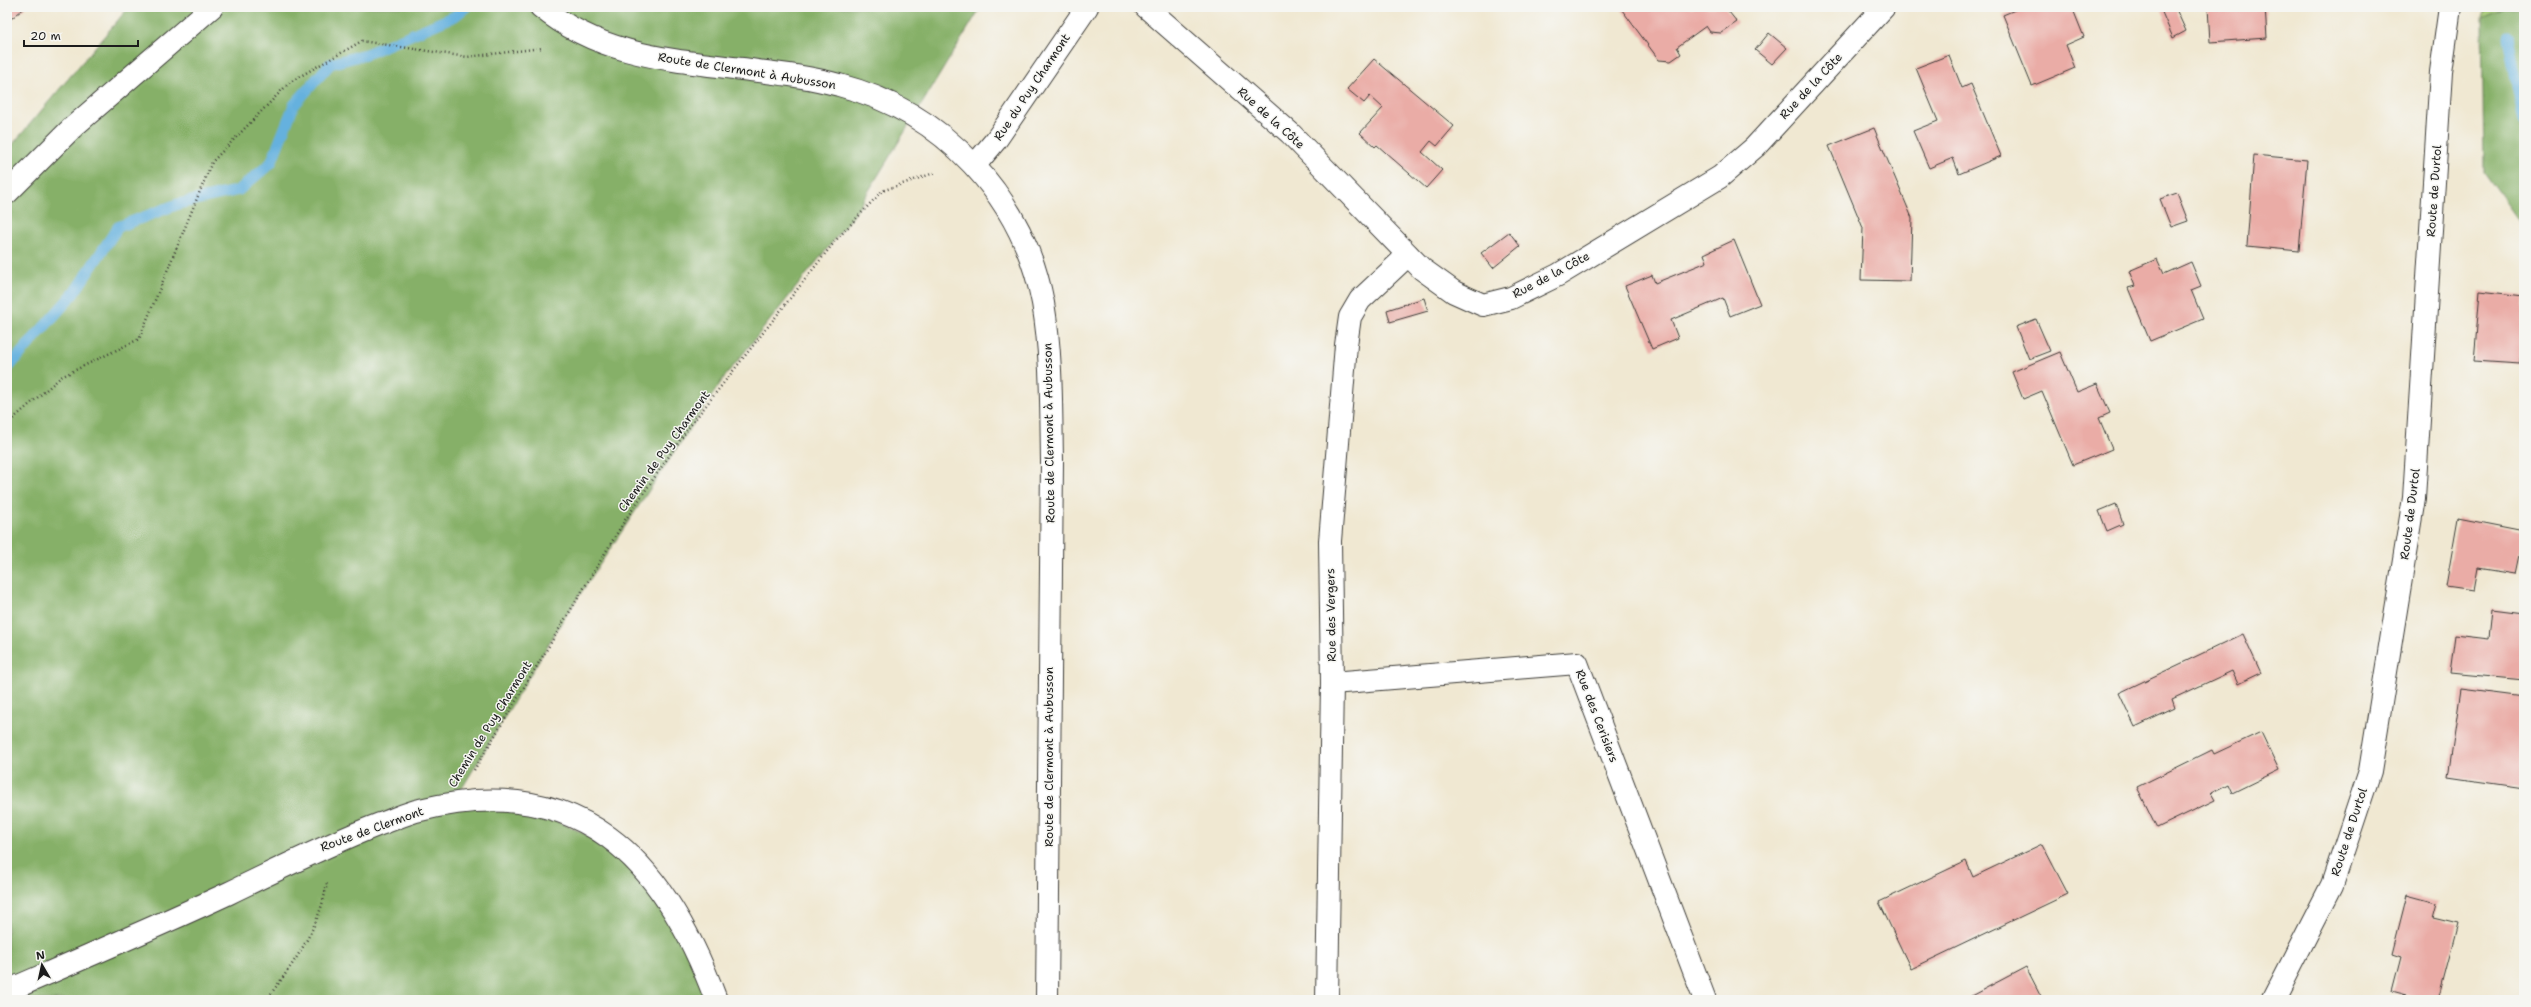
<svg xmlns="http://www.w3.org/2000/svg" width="2531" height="1007" font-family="'Shantell Sans',sans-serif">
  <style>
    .green { fill: #a8cd77; stroke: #62744a }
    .forest { fill: #86b068; stroke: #516642 }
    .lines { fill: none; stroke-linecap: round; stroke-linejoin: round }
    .stream { stroke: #65b1de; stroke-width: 11 }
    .building { fill: #eaaca6 }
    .minor-casing { stroke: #3c3b37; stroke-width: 24 }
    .tertiary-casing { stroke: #3c3b37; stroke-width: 24 }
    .secondary-casing { stroke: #3c3b37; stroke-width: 24 }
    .path { stroke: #3c3b37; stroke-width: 2.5; stroke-dasharray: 1 3; stroke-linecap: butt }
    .minor { stroke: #fff; stroke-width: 22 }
    .tertiary { stroke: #fff; stroke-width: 22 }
    .secondary { stroke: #fff; stroke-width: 22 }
    .labels { text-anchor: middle; stroke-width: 3; stroke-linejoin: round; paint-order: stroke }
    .street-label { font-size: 12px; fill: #1c1c1c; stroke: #f6f6f2 }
  </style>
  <rect width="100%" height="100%" fill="#f6f6f2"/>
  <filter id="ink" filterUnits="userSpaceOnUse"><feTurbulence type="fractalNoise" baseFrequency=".025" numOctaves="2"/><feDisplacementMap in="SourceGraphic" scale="8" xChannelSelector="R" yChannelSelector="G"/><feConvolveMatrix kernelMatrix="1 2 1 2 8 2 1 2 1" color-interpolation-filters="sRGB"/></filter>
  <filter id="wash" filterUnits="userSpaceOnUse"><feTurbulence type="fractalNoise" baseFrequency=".012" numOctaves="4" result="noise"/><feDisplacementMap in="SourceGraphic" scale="16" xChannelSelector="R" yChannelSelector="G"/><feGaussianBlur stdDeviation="0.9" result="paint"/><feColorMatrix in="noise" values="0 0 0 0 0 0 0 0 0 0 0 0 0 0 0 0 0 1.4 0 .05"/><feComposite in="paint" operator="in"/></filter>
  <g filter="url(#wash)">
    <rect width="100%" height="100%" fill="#f0e8d2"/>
    <polygon class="green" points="2484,7 2507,7 2482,18"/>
    <g class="forest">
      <polygon points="129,7 981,7 854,215 723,379 563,620 452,805 519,804 643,860 711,1000 7,1000 7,151"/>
      <polygon points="2507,7 2524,7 2524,228 2484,172 2482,18"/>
    </g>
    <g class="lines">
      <g class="stream">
        <polyline points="2508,37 2524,121"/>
        <polyline points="7,369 74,293 118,227 178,204 239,190 271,163 294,105 330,64 366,54 455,16 466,7"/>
      </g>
    </g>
    <g id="blocks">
      <g class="building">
        <polygon points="7,7 26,7 7,22"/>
        <polygon points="1625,7 1647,7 1649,9 1652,7 1725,7 1737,22 1721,33 1710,32 1706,26 1677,47 1681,54 1671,61 1659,60 1622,10"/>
        <polygon points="2022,7 2072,7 2084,37 2066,45 2075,68 2032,86 2003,15"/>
        <polygon points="2168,7 2175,7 2186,31 2173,38 2161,10"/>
        <polygon points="2208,7 2265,7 2267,38 2210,42"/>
        <polygon points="1769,33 1787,48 1772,64 1755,50"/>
        <polygon points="1949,55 1962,88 1971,84 2001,156 1959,174 1953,158 1929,168 1913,131 1938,121 1916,68"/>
        <polygon points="1374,59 1454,126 1437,146 1431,141 1422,152 1442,170 1426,188 1377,145 1375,147 1360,133 1383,108 1370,96 1364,103 1347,89"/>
        <polygon points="1874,128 1912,218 1910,281 1861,280 1863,228 1829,146"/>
        <polygon points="2254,155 2307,160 2299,251 2247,246"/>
        <polygon points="2177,193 2188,221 2171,227 2160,199"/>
        <polygon points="1509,232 1520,246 1493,268 1481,253"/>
        <polygon points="1734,240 1760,304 1730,316 1723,298 1671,320 1678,338 1652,349 1625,286 1652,275 1655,283 1707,262 1704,254"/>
        <polygon points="2157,259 2164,274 2191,262 2201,286 2191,290 2203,319 2150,341 2128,288 2135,286 2129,271"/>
        <polygon points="2480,291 2524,296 2520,364 2474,361"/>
        <polygon points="1424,298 1428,311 1390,322 1387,310"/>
        <polygon points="2036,319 2050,351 2029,359 2016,327"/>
        <polygon points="2060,352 2077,392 2097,384 2110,413 2099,418 2112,449 2073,465 2042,391 2023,399 2012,372"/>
        <polygon points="2116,504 2123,524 2107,531 2099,511"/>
        <polygon points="2458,518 2524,531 2515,574 2478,568 2474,590 2446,586"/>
        <polygon points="2492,609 2524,613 2524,680 2450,673 2455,635 2489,639"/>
        <polygon points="2243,634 2261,673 2238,684 2232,671 2172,699 2175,708 2135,727 2119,693"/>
        <polygon points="2461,689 2524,697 2524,788 2448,777"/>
        <polygon points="2261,732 2279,770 2232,793 2228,784 2211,793 2215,800 2157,828 2137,787 2212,750 2214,754"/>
        <polygon points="2042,844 2068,894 1911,969 1879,902 1966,861 1973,877"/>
        <polygon points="2407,895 2437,903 2433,918 2458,924 2438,1000 2422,1000 2392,992 2401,957 2392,954"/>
        <polygon points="2026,967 2043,1000 1974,1000 1971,996"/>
      </g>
    </g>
  </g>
  <g filter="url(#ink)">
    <use href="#blocks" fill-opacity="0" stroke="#3c3b37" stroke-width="1"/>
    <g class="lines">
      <defs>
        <g id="minor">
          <polyline points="1146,7 1290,133 1422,269 1454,292 1483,305 1511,298 1558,275 1720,177 1755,147 1884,7"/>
          <polyline points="975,165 996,140 1087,7"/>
          <polyline points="7,193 73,127 212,7"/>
          <polyline points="1332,683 1577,663 1705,1000"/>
          <polyline points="1327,1000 1332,683 1330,541 1346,345 1350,317 1360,300 1408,255"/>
        </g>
        <g id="tertiary">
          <path d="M7,991c74,-32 149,-64 222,-98 50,-24 99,-49 151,-69 13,-4 26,-11 40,-14 160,-40 244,49 296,190"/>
          <polyline points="2273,1000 2332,885 2370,771 2414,498 2441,72 2450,7"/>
        </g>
        <path id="secondary" d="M541,7c58,48 129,53 201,62 32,4 65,7 97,16 105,27 184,112 204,218 9,52 8,105 9,158l-5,539"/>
      </defs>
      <use href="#minor" class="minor-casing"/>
      <use href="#tertiary" class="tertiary-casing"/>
      <use href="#secondary" class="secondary-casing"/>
      <g class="path">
        <polyline points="7,424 61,377 139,339 212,162 290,82 362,41 467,57 542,48"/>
        <polyline points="474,770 625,520 689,427 836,240 882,191 934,173"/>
        <path d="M266,1000c27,-35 55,-74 61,-118"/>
      </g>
      <use href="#minor" class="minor"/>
      <use href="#tertiary" class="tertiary"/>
      <use href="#secondary" class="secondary"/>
    </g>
  </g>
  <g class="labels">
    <g class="street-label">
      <text transform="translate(747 71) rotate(9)" y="4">Route de Clermont à Aubusson</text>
      <text transform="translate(1811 86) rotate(-47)" y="4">Rue de la Côte</text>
      <text transform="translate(1032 87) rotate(-56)" y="4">Rue du Puy Charmont</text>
      <text transform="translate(1271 118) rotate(42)" y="4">Rue de la Côte</text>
      <text transform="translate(2434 191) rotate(-86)" y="4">Route de Durtol</text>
      <text transform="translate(1551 275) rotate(-28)" y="4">Rue de la Côte</text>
      <text transform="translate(1049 433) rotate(-91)" y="4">Route de Clermont à Aubusson</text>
      <text transform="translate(664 451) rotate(-54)" y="4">Chemin de Puy Charmont</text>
      <text transform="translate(2410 514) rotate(-83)" y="4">Route de Durtol</text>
      <text transform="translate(1331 615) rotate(-91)" y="4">Rue des Vergers</text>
      <text transform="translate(1597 716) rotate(69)" y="4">Rue des Cerisiers</text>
      <text transform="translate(490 724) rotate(-58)" y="4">Chemin de Puy Charmont</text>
      <text transform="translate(1049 757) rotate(-90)" y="4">Route de Clermont à Aubusson</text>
      <text transform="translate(372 829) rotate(-20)" y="4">Route de Clermont</text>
      <text transform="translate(2349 832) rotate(-72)" y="4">Route de Durtol</text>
    </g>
  </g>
  <rect width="2531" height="1007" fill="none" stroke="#f6f6f2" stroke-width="24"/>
  <g transform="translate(42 965) rotate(351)" stroke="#f6f6f2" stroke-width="3" paint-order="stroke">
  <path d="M0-3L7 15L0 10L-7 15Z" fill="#1c1c1c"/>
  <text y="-6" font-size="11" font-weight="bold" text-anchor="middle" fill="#1c1c1c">N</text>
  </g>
  <path d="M24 40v6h114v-6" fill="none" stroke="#1c1c1c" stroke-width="2"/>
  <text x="30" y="40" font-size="12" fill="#1c1c1c" stroke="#f6f6f2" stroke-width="3" paint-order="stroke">20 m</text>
</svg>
